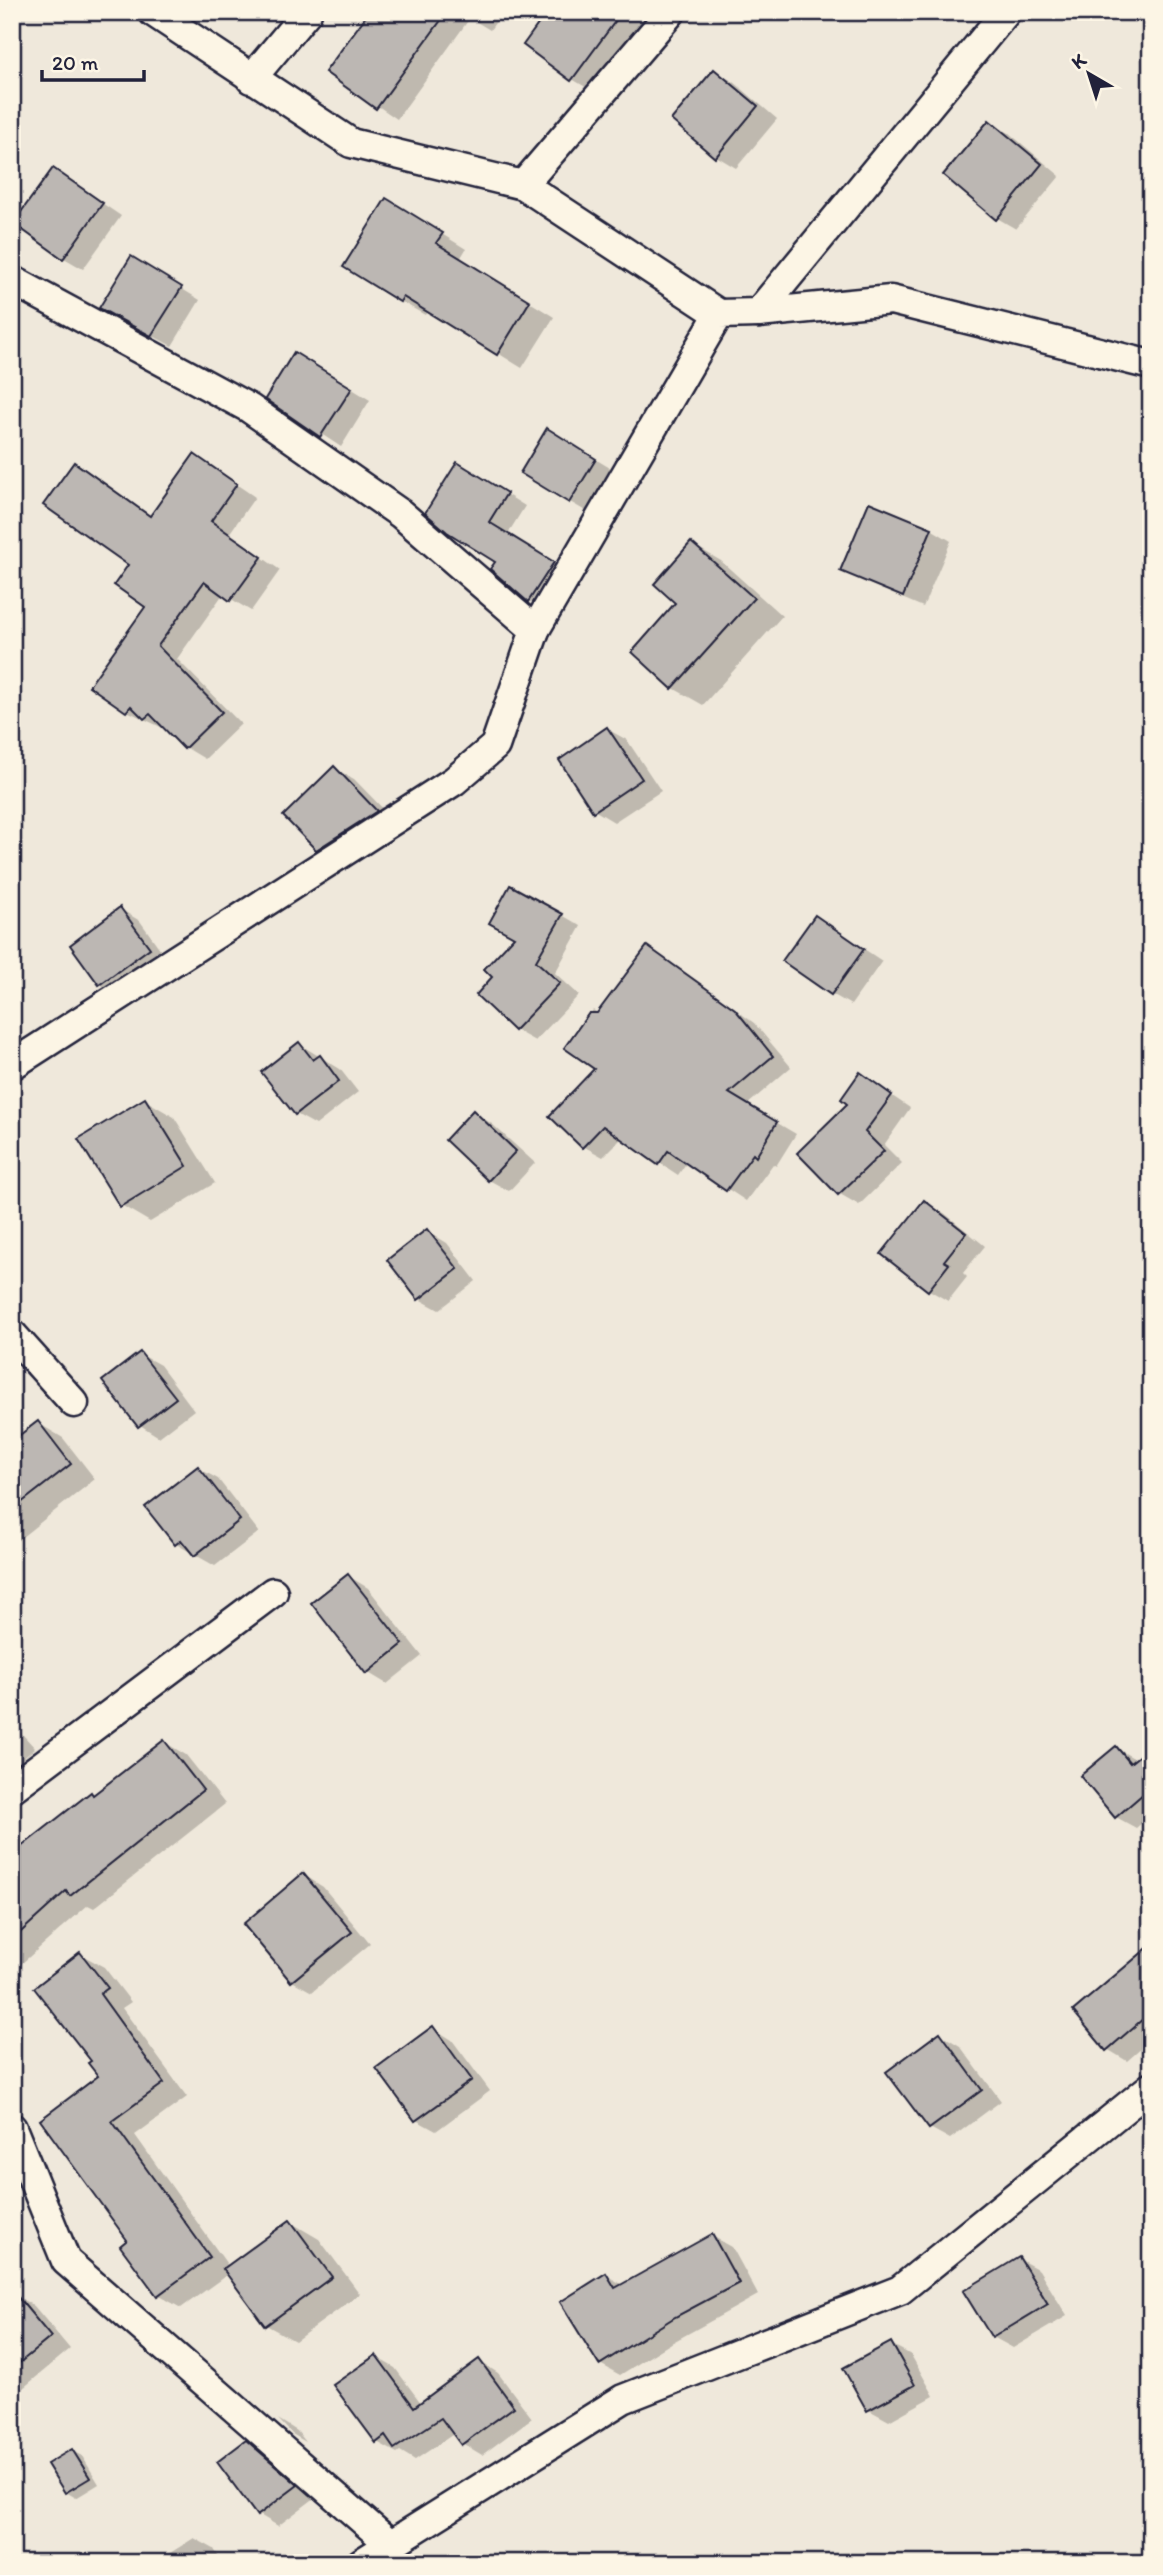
<svg xmlns="http://www.w3.org/2000/svg" width="1163" height="2575" font-family="Itim,sans-serif">
  <style>
    .shadow { fill: #0003 }
    .building { fill: #bcb7b3; stroke: #22223b; stroke-width: 2 }
    .lines { fill: none; stroke-linecap: round; stroke-linejoin: round }
    .street-casing { stroke: #22223b; stroke-width: 33 }
    .street { stroke: #fcf5e5; stroke-width: 28 }
  </style>
  <rect width="100%" height="100%" fill="#efe8db"/>
  <filter id="ink" filterUnits="userSpaceOnUse"><feTurbulence type="fractalNoise" baseFrequency=".0143" numOctaves="2"/><feDisplacementMap in="SourceGraphic" scale="14" xChannelSelector="R" yChannelSelector="G"/><feConvolveMatrix kernelMatrix="1 2 1 2 8 2 1 2 1" color-interpolation-filters="sRGB"/></filter>
  <g filter="url(#ink)">
    <g class="shadow">
      <polygon points="387,12 503,12 490,30 470,18 397,119 327,71"/>
      <polygon points="549,12 627,12 650,29 601,96 572,79 525,45"/>
      <polygon points="702,12 713,12 710,17"/>
      <polygon points="714,71 734,82 777,119 736,168 716,156"/>
      <polygon points="989,122 1009,133 1060,176 1016,229 997,218"/>
      <polygon points="53,170 121,216 83,269 64,258"/>
      <polygon points="411,215 466,249 460,259 554,317 522,368 428,310 425,315 400,301"/>
      <polygon points="151,270 200,300 172,346 121,319"/>
      <polygon points="315,366 370,400 341,447 268,399"/>
      <polygon points="567,442 615,471 589,513 570,502"/>
      <polygon points="195,456 255,497 229,534 280,570 251,611 223,594 177,659 241,724 205,759 185,747 165,729 127,711 91,685 147,606 130,565 74,464 152,517"/>
      <polygon points="477,476 525,506 507,535 572,575 549,612 529,601 492,569 497,561"/>
      <polygon points="931,529 951,541 923,607 862,581 842,570"/>
      <polygon points="692,544 721,561 782,616 703,705 673,688 634,652 678,603"/>
      <polygon points="607,729 627,740 661,791 614,822 594,810"/>
      <polygon points="334,768 354,779 396,822 337,860 317,848"/>
      <polygon points="120,909 140,921 168,960 120,995 100,984"/>
      <polygon points="562,915 581,926 555,973 579,995 535,1041 515,1030 478,995"/>
      <polygon points="816,917 882,961 851,1005 832,994"/>
      <polygon points="647,948 666,959 754,1023 791,1067 747,1105 796,1134 776,1166 773,1164 746,1201 687,1162 678,1175 622,1138 603,1157 583,1146 596,1069 566,1047 593,1010 599,1014"/>
      <polygon points="299,1044 340,1069 358,1092 316,1125 296,1114"/>
      <polygon points="861,1075 910,1108 884,1145 902,1163 859,1205 840,1194 800,1153 850,1104"/>
      <polygon points="145,1100 174,1117 215,1183 150,1222 121,1205"/>
      <polygon points="473,1112 492,1124 535,1163 509,1191 489,1180 447,1140"/>
      <polygon points="925,1202 944,1213 985,1246 963,1273 967,1277 948,1301 929,1290"/>
      <polygon points="427,1231 447,1243 476,1281 439,1310 419,1299 389,1261"/>
      <polygon points="1151,1345 1151,1356 1146,1348"/>
      <polygon points="140,1354 160,1365 194,1410 159,1437 140,1425"/>
      <polygon points="38,1423 63,1438 95,1479 12,1545 12,1444"/>
      <polygon points="198,1468 218,1479 259,1532 215,1566 176,1544"/>
      <polygon points="348,1576 368,1588 422,1656 387,1684 367,1672"/>
      <polygon points="12,1723 35,1748 12,1768"/>
      <polygon points="164,1742 186,1755 225,1804 94,1908 88,1905 12,1972 12,1855"/>
      <polygon points="1116,1748 1137,1760 1151,1748 1151,1815 1136,1828 1116,1817"/>
      <polygon points="304,1875 323,1887 370,1944 312,1992 292,1981"/>
      <polygon points="80,1954 104,1967 131,2002 122,2008 187,2097 135,2135 229,2267 290,2222 319,2239 360,2294 295,2341 266,2325 228,2274 181,2308 158,2295 130,2240 101,2077 93,2061"/>
      <polygon points="1151,1956 1151,2040 1127,2061 1107,2049"/>
      <polygon points="433,2028 452,2040 490,2091 436,2131 416,2120"/>
      <polygon points="940,2034 960,2046 1001,2101 950,2139 930,2128"/>
      <polygon points="712,2236 732,2247 758,2295 673,2342 620,2375 600,2364 606,2275 623,2285"/>
      <polygon points="1019,2259 1039,2270 1067,2316 1013,2348 993,2337"/>
      <polygon points="14,2295 34,2306 70,2349 22,2389 12,2384 12,2296"/>
      <polygon points="891,2344 911,2355 934,2396 889,2421 869,2410"/>
      <polygon points="376,2357 395,2368 421,2403 479,2361 498,2373 532,2418 482,2455 462,2443 455,2433 415,2460 400,2451 397,2453 377,2442"/>
      <polygon points="278,2419 297,2431 306,2442 292,2434"/>
      <polygon points="246,2442 266,2454 316,2497 278,2526 258,2514"/>
      <polygon points="72,2451 82,2456 99,2484 76,2498 66,2492"/>
      <polygon points="194,2538 214,2549 222,2563 154,2563"/>
    </g>
    <g class="building">
      <polygon points="369,12 447,12 376,109 325,72"/>
      <polygon points="547,12 622,12 571,81 523,45"/>
      <polygon points="714,69 758,106 715,158 671,120"/>
      <polygon points="989,120 1042,164 996,220 943,175"/>
      <polygon points="53,168 103,203 63,259 13,223"/>
      <polygon points="386,198 443,233 436,243 530,301 497,355 403,297 400,302 343,267"/>
      <polygon points="131,256 182,287 151,336 99,308"/>
      <polygon points="294,352 352,388 320,437 265,399"/>
      <polygon points="547,428 596,459 569,503 520,473"/>
      <polygon points="194,454 237,484 211,521 262,557 230,601 204,582 158,646 222,712 184,749 150,714 144,719 131,706 126,712 89,686 145,607 114,585 128,565 43,505 74,462 150,516"/>
      <polygon points="457,462 507,493 489,522 554,562 528,602 490,569 495,562 447,532 425,513"/>
      <polygon points="869,502 932,528 903,597 840,571"/>
      <polygon points="691,542 754,598 672,689 632,652 675,603 654,584"/>
      <polygon points="607,727 642,779 593,812 559,760"/>
      <polygon points="334,766 377,811 316,850 283,816"/>
      <polygon points="510,885 563,914 536,961 560,983 514,1031 476,995 492,977 484,969 514,937 489,923"/>
      <polygon points="120,907 150,948 99,985 70,945"/>
      <polygon points="815,915 864,949 831,995 782,961"/>
      <polygon points="647,946 735,1009 773,1056 729,1093 777,1122 756,1157 753,1154 726,1191 668,1151 658,1165 603,1126 582,1148 549,1116 594,1069 564,1048 589,1013 597,1013"/>
      <polygon points="299,1042 313,1060 320,1055 339,1081 295,1115 261,1072"/>
      <polygon points="860,1072 892,1095 865,1132 884,1151 838,1195 797,1153 847,1104 841,1099"/>
      <polygon points="145,1098 187,1166 120,1207 78,1139"/>
      <polygon points="473,1110 516,1151 488,1181 445,1140"/>
      <polygon points="924,1200 966,1233 944,1261 949,1264 928,1291 881,1254"/>
      <polygon points="427,1229 458,1269 418,1300 387,1260"/>
      <polygon points="140,1352 176,1398 138,1427 102,1381"/>
      <polygon points="38,1421 71,1464 12,1510 12,1441"/>
      <polygon points="198,1466 240,1520 194,1556 181,1540 175,1545 145,1507"/>
      <polygon points="348,1574 403,1644 366,1674 311,1603"/>
      <polygon points="164,1740 203,1790 70,1896 66,1891 12,1940 12,1854 91,1792 93,1795"/>
      <polygon points="1116,1746 1130,1763 1151,1746 1151,1787 1115,1818 1080,1776"/>
      <polygon points="303,1873 352,1932 291,1982 243,1924"/>
      <polygon points="1151,1945 1151,2012 1106,2051 1073,2011"/>
      <polygon points="80,1952 108,1988 100,1994 164,2083 112,2121 210,2257 157,2296 120,2246 127,2240 40,2120 98,2076 88,2063 91,2061 34,1988"/>
      <polygon points="433,2026 472,2080 415,2121 376,2068"/>
      <polygon points="940,2032 982,2090 929,2129 886,2072"/>
      <polygon points="290,2220 332,2277 265,2326 223,2269"/>
      <polygon points="712,2234 739,2283 675,2317 599,2365 560,2302 606,2273 615,2288"/>
      <polygon points="1019,2257 1048,2304 992,2338 963,2291"/>
      <polygon points="12,2290 51,2337 12,2369"/>
      <polygon points="891,2342 915,2385 867,2411 843,2368"/>
      <polygon points="376,2355 414,2407 479,2359 514,2407 461,2445 441,2418 394,2449 385,2436 376,2443 333,2385"/>
      <polygon points="246,2440 298,2485 257,2516 217,2462"/>
      <polygon points="72,2449 90,2478 65,2493 47,2464"/>
    </g>
    <g class="lines">
      <defs>
        <g id="street">
          <polyline points="153,12 351,143 523,185 719,314"/>
          <polyline points="251,79 307,12"/>
          <polyline points="523,185 671,12"/>
          <polyline points="12,280 249,408 401,514 535,630"/>
          <polyline points="758,313 1006,12"/>
          <polyline points="12,1065 454,781 495,746 535,630 719,314 758,313 891,300 1151,365"/>
          <polyline points="12,1334 74,1403"/>
          <polyline points="12,1788 273,1592"/>
          <polyline points="12,2128 66,2261 389,2543"/>
          <polyline points="361,2563 623,2399 900,2290 1151,2087"/>
        </g>
      </defs>
      <use href="#street" class="street-casing"/>
      <use href="#street" class="street"/>
    </g>
  </g>
  <rect width="1163" height="2575" fill="none" stroke="#fcf5e5" stroke-width="42"/>
  <rect x="21" y="21" width="1121" height="2533" fill="none" stroke="#22223b" stroke-width="2.5" filter="url(#ink)"/>
  <g transform="translate(1089 74) rotate(321)" stroke="#fcf5e5" stroke-width="5" paint-order="stroke">
  <path d="M0-5L12 26L0 18L-12 26Z" fill="#22223b"/>
  <text y="-10" font-size="19" font-weight="bold" text-anchor="middle" fill="#22223b">K</text>
  </g>
  <path d="M42 70v10h102v-10" fill="none" stroke="#22223b" stroke-width="3.5"/>
  <text x="52" y="70" font-size="21" fill="#22223b" stroke="#fcf5e5" stroke-width="5" paint-order="stroke">20 m</text>
</svg>
